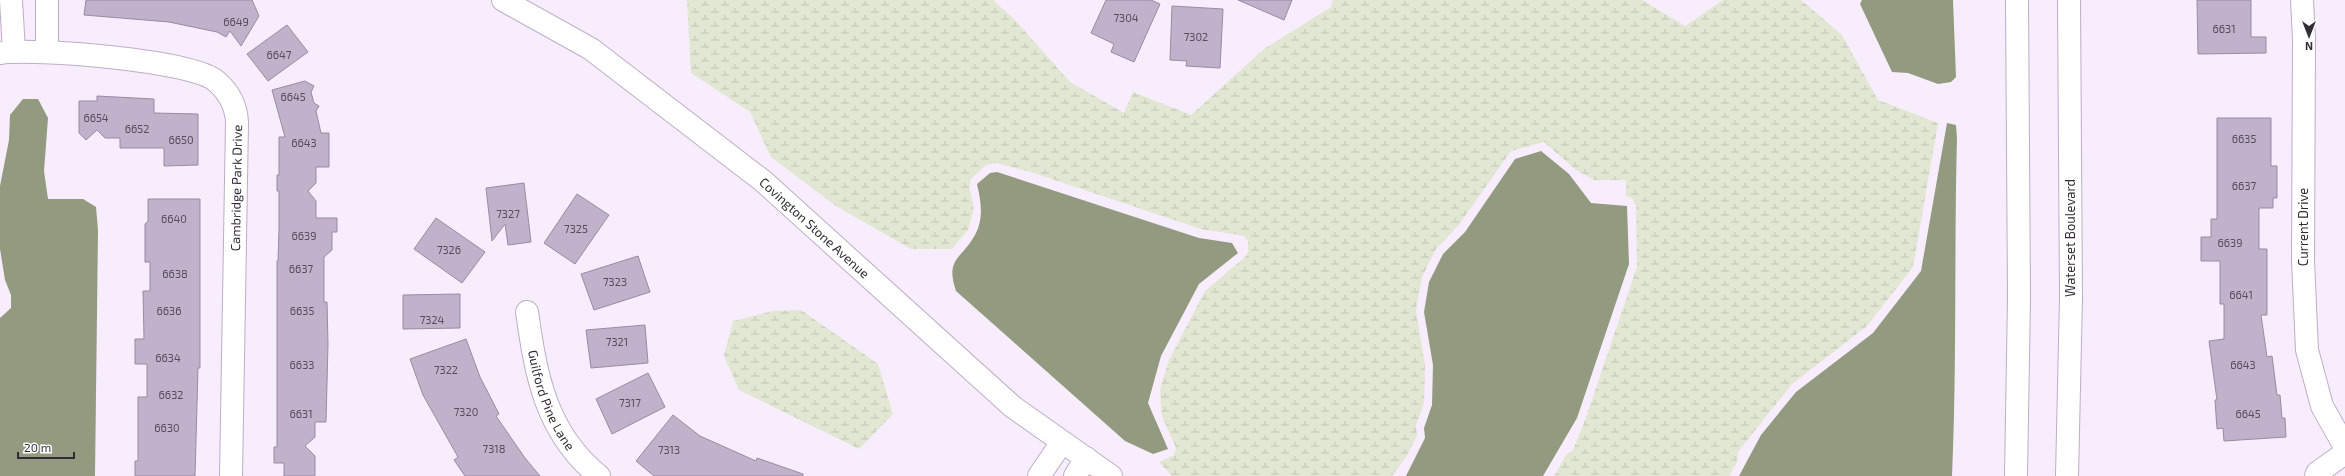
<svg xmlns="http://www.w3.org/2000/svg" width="2345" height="476" font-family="'Exo 2',sans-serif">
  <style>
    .wetland { fill: url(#wetland-marsh) }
    .water { fill: #929a7f }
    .building { fill: #c1b1cb; stroke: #998ba2 }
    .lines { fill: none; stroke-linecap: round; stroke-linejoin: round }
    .minor-casing { stroke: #bdaec7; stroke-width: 24 }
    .tertiary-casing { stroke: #bdaec7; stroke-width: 24 }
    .minor { stroke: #fff; stroke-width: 22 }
    .tertiary { stroke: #fff; stroke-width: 22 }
    .labels { text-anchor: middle; stroke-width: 3; stroke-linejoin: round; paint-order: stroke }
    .number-label { font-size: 11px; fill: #564d5b }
    .street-label { font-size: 13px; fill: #332c36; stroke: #fff }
  </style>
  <defs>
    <pattern id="wetland-marsh" width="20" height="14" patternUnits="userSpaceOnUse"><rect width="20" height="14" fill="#e1e7d3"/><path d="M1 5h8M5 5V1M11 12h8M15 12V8" fill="none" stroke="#c2c6b6"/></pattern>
  </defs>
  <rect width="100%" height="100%" fill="#f7edfd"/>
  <g class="wetland">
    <polygon points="687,0 993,0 1015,20 1070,82 1124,113 1133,92 1191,115 1264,49 1331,7 1333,0 1642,0 1685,26 1723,0 1801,0 1842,35 1878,100 1938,123 1913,267 1867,326 1792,384 1738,452 1737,462 1729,476 1554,476 1566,455 1573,450 1584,423 1637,267 1636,206 1632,198 1626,196 1626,180 1594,180 1576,170 1544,142 1511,151 1458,226 1436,249 1422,277 1416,310 1425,366 1424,403 1416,425 1417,436 1406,457 1392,476 1172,476 1159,462 1174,455 1176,448 1162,416 1161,407 1160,389 1169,360 1205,291 1245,257 1248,252 1248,241 1244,236 1201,229 1031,172 996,163 986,165 971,179 969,186 974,208 968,230 952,249 911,249 836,206 771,157 750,112 691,73"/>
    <polygon points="801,310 878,364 893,414 859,449 739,390 724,356 733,321 773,311"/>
  </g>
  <g class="water">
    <polygon points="1862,0 1953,0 1956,77 1951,82 1938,84 1908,73 1892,72 1860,4"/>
    <polygon points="23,99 38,99 48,118 44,171 48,199 83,199 96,207 98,230 95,476 0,476 0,318 11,308 11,295 5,280 0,249 0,186 9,140 10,115"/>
    <path d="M1947,123l9,2 1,13c-3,113 0,226 -5,338h-213l22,-41 35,-43 77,-59 48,-62z"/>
    <polygon points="1541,151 1569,174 1591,203 1627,206 1629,264 1577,418 1543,476 1406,476 1425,438 1424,428 1432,405 1433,365 1424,312 1429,282 1443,254 1465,232 1515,159"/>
    <path d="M997,172l202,66 33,5 6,10 -39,31 -38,72 -13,47 20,46 -15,5 -28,-13 -169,-150c-11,-33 5,-31 19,-56 9,-16 6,-34 2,-51l13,-11z"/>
  </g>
  <g class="building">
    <polygon points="86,0 252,0 259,16 241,46 230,31 226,37 217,32 169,22 84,15"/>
    <polygon points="1106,0 1151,0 1160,4 1134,62 1111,52 1114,44 1091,33"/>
    <polygon points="1238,0 1292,0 1284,20"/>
    <polygon points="2197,0 2251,0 2251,37 2266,37 2266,53 2198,54"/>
    <polygon points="1172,6 1223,9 1220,68 1186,66 1187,61 1170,60"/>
    <polygon points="287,25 308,52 268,81 247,54"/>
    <polygon points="305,81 314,86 311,92 314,103 319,106 316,111 321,133 329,133 329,167 316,167 316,183 308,191 316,201 316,218 337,218 337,232 332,232 332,250 324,257 324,302 327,302 328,344 326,422 315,422 315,437 305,446 315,456 315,476 284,476 284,463 274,463 274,447 277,447 277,261 278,261 279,229 279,191 277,191 277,175 279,175 279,137 285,137 272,90"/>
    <polygon points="97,96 154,99 154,113 198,114 198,165 164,166 164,148 120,148 120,138 105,138 97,130 86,140 79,133 79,101 97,101"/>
    <polygon points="2217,118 2271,118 2271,166 2277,166 2277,198 2273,198 2273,208 2259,208 2259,249 2267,249 2267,315 2261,315 2267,357 2272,356 2277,395 2280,395 2282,418 2285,418 2286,437 2224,441 2223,428 2217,429 2215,400 2217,400 2209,341 2224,339 2224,304 2220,304 2220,261 2201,261 2201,237 2211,237 2211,219 2217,219"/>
    <polygon points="524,183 531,242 508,245 505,224 492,241 486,188"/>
    <polygon points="577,194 609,215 575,264 544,243"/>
    <polygon points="148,199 200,199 200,368 198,368 195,476 135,476 135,461 138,461 138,397 147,397 147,364 135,364 135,339 144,339 143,291 150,291 150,262 145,262 145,224 148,221"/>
    <polygon points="436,218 485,252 462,283 414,249"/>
    <polygon points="638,256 650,292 594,310 581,274"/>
    <polygon points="460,294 460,328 403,329 403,295"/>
    <polygon points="645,325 648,363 591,368 586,330"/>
    <polygon points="466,339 480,377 499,414 496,416 525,458 540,476 465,476 454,460 458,457 423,395 410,359"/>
    <polygon points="648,373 665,407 612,434 596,399"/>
    <polygon points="673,415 700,436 756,461 757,458 803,474 803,476 654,476 636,461"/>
  </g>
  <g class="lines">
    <defs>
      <g id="minor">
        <polyline points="11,0 14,51"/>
        <polyline points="2302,0 2304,39 2303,261 2307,350 2322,406 2345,447"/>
        <polyline points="47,51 47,0"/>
        <path d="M0,53c35,-5 191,7 216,28 13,11 20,24 21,41l-6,354"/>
        <path id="s1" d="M527,312c9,64 19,121 72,164"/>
        <polyline points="1039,476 1062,442"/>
        <polyline points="1075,476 1086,458"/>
        <polyline points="2316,476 2317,473 2345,453"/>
      </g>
      <g id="tertiary">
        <path id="s2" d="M503,0l88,49 172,132 250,226 98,69"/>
        <polyline points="2016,476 2019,298 2017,0"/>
        <polyline points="2067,476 2071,298 2069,0"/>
      </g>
    </defs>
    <use href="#minor" class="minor-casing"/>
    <use href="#tertiary" class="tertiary-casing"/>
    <use href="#minor" class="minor"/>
    <use href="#tertiary" class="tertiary"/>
  </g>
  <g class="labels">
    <g class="number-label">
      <text x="1126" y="22">7304</text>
      <text x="236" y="26">6649</text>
      <text x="2224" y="33">6631</text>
      <text x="1196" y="41">7302</text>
      <text x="279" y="59">6647</text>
      <text x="293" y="101">6645</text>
      <text x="96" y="122">6654</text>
      <text x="137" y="133">6652</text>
      <text x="2244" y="143">6635</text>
      <text x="181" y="144">6650</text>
      <text x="304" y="147">6643</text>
      <text x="2244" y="190">6637</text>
      <text x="508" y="218">7327</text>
      <text x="174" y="223">6640</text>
      <text x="576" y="233">7325</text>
      <text x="304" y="240">6639</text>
      <text x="2230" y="247">6639</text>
      <text x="449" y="254">7326</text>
      <text x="301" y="273">6637</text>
      <text x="175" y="278">6638</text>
      <text x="615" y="286">7323</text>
      <text x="2241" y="299">6641</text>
      <text x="169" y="315">6636</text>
      <text x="302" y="315">6635</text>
      <text x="432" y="324">7324</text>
      <text x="617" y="346">7321</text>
      <text x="168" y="362">6634</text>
      <text x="302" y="369">6633</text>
      <text x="2243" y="369">6643</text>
      <text x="446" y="374">7322</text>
      <text x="171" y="399">6632</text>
      <text x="630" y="407">7317</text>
      <text x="466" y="416">7320</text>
      <text x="301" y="418">6631</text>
      <text x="2248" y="418">6645</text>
      <text x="167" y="432">6630</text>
      <text x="494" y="453">7318</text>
      <text x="669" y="454">7313</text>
    </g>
    <g class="street-label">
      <text transform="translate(236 188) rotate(-89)" y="5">Cambridge Park Drive</text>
      <text transform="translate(2303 227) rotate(-90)" y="5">Current Drive</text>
      <text dy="5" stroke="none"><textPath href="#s2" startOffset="387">Covington Stone Avenue</textPath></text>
      <text transform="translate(2070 238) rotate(-90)" y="5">Waterset Boulevard</text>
      <text dy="5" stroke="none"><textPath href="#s1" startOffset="92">Guilford Pine Lane</textPath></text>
    </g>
  </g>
  <g transform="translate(2309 36) rotate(180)" stroke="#ffffff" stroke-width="3" paint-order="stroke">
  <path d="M0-3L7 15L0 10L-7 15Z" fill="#332c36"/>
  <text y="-6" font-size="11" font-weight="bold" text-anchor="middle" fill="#332c36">N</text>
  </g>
  <path d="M18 452v6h56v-6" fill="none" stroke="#332c36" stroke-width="2"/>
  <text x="24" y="452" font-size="12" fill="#332c36" stroke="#ffffff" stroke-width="3" paint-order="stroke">20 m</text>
</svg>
